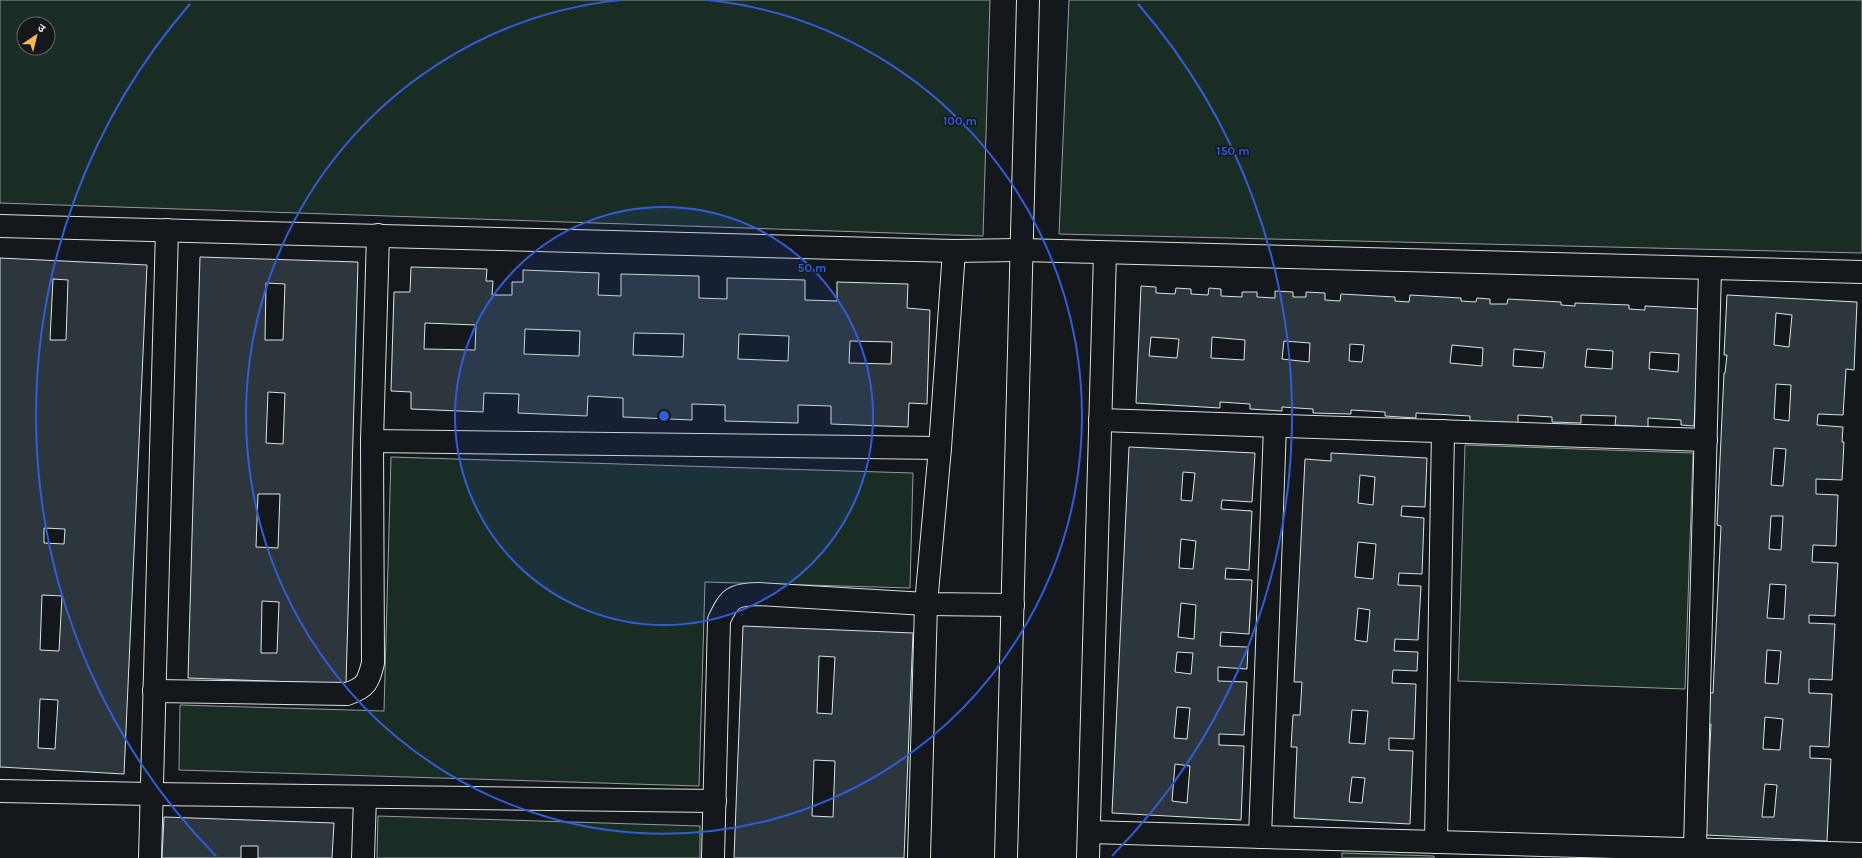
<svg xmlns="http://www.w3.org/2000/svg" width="1862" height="858" font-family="Karla,'Noto Sans Devanagari',sans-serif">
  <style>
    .green { fill: #1a2d24; stroke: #939e99; fill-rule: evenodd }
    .building { fill: #2c363c; stroke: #d8e6dc; fill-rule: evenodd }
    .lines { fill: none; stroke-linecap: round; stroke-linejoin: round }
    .minor-casing { stroke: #d8e6dc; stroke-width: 24 }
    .minor { stroke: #14181c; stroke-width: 22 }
    .ring { fill: none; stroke: #305dd8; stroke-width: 2 }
    .centre { fill: #305dd8; stroke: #14181c; stroke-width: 2 }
    .ring-label { font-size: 12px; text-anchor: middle; font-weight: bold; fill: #305dd8; stroke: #14181c; stroke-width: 3; stroke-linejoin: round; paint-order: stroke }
  </style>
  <rect width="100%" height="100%" fill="#14181c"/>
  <g class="green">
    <path d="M0,0h990l-7,236 -983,-33zM24,24h24v24h-24z"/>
    <polygon points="1069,0 1862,0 1862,253 1059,234"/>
    <polygon points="1465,445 1693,453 1685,689 1458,681"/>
    <polygon points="391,457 913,473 910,588 705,582 699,786 179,770 180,705 384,711"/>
    <polygon points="378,816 700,826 700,858 377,858"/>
    <polygon points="1342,853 1434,856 1434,858 1342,858"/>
  </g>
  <g class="building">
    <path d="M200,257l158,5 -12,422 -158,-6zM266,283l19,1 -2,56h-18zM268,392l17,1 -2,51 -17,-1zM258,494h22l-2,54 -22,-1zM262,601l17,1 -2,51h-16z"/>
    <path d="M0,258l147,7 -23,509 -124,-7zM53,279l15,1 -2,60h-16zM44,528l21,1 -1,15 -20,-1zM42,595l20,1 -3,55 -19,-1zM40,699l18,1 -3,49 -17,-1z"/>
    <path d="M411,267l76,2 -1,12h7l-1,14h20v-13h11v-12l76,3 -1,22 23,1v-22l78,2v22l28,1v-21l78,2v20l32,1v-19l71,2 -1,24 23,2 -3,94 -18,-1 -1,24 -77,-3v-18l-33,-1v18l-73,-2v-16l-33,-1v16l-69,-3v-19l-35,-2 -1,20 -69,-3 1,-19 -35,-1 -1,19 -72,-3v-17l-20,-1 3,-99h16zM425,323l51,2 -1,25 -51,-1zM525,329l55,2 -1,25 -55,-2zM634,333l50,1 -1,23 -50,-2zM739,334l50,2 -1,25 -50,-2zM850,341l42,1 -1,22 -42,-1z"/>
    <path d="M1141,286l15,1v6l19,1 1,-6 15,1v5l17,1 1,-7 12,1v7l21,1v-5h15v5l18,1v-7l18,1v5h13v-5l19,1v7l15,1 1,-7 54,3v4l14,1 1,-7 51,3v3l15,1 1,-4 13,1v5h17l1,-5 53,3v3l14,1v-3l54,2v4l16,1v-4l55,3 -6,117 -13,-1v-5l-33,-2v9l-33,-2 1,-9 -35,-1v8l-29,-1v-5l-34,-2v8l-48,-2v-5l-54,-3v5l-31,-2v-4l-34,-2v4l-38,-1v-4l-31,-2v4l-32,-2v-5l-30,-2v6l-84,-5zM1151,337l28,2 -2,19 -28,-2zM1212,337l33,3 -1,20 -33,-2zM1284,341l26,2 -1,19 -27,-3zM1350,344l14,1 -2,17 -13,-1zM1452,345l31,3 -1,18 -32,-3zM1514,349l31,3 -2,16 -30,-2zM1587,349l26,2 -1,18 -27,-2zM1650,352l29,2 -1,18 -29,-3z"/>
    <path d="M1727,295l130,7 -3,68 -8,-1 -3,46 -25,-1 -1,11 26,2 -1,15h2l-2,38 -26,-1v15l22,1 -2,51 -23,-1 -1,17 26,1 -3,53 -26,-1v8l26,1 -3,56 -23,-1v14l23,1 -3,53 -19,-1v12l21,1 -4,82 -121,-6 5,-111h-2l1,-31h3l8,-167 -4,-1 7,-152h1l2,-18h-3zM1776,313l16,2 -3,32 -15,-2zM1776,384l15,1 -2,36 -15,-2zM1774,448l12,1 -3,37 -12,-1zM1771,516h12l-2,34 -12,-1zM1770,584l16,1 -2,34 -17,-1zM1767,650l14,1 -3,33 -13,-1zM1765,717l18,2 -3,31 -17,-1zM1765,784l12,1 -3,32h-12z"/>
    <path d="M1129,447l126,6 -3,49 -30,-2 -1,9 31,2 -3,59 -23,-2 -1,11 27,1 -3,54 -28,-2 -1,14 28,1 -1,22 -29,-2v14l29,1 -3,53 -25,-1v11l25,1 -3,74 -129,-7zM1183,472l12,1 -3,28 -11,-1zM1181,539l15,2 -3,28 -14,-1zM1181,603l15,2 -2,34 -16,-2zM1177,652l16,1 -2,21 -16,-2zM1177,707l13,1 -3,31 -13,-1zM1175,764l15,2 -3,37 -15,-2z"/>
    <path d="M1331,453l96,5 -2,49 -23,-1 -1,10 23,2 -2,56 -23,-1 -1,12 23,1 -3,54 -23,-1 -1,12 24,1 -1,19 -24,-1 -1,13 24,1 -2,55 -25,-1v12l24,1 -3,73 -116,-6 3,-71h-6l2,-32h7l2,-33h-8l11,-223 26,2zM1360,475l15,2 -2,28 -15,-2zM1358,542l18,2 -3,35 -18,-2zM1358,608l12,2 -3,32 -12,-2zM1352,710l16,1 -3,33 -16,-1zM1352,777l13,1 -3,25 -13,-1z"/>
    <path d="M743,626l170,7 -9,225h-170zM819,656l16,1 -3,57 -15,-1zM814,760l21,1 -2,56 -21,-1z"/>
    <polygon points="164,817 334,823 332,858 258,858 258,846 241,846 241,858 162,858"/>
  </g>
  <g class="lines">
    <defs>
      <g id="minor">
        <polyline points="0,226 954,251 1021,250 1862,272"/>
        <polyline points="1100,420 1706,440"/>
        <polyline points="372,441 940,448"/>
        <path d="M154,691l193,3c20,-7 21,-12 26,-31l-1,-222 6,-206"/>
        <polyline points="0,791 151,794 715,801"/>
        <polyline points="1089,832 1862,854"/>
        <polyline points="1260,837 1275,426"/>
        <polyline points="1436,842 1443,431"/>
        <polyline points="1695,849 1710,269"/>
        <polyline points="150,858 167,230"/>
        <polyline points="363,858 365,797"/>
        <path d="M713,858l6,-238c11,-23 14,-25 39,-26l168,10 87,1"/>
        <polyline points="919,858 926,604 940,448 954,251"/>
        <polyline points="1006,858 1028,0"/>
        <polyline points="1088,858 1105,253"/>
      </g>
    </defs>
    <use href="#minor" class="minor-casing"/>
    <use href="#minor" class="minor"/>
  </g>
  <circle cx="664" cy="416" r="209" fill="#305dd8" fill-opacity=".12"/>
  <g class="ring">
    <circle cx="664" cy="416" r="209"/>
    <path d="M708 0A418 418 0 1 1 620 0"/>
    <path d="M216 856A628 628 0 0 1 190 4M1138 4A628 628 0 0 1 1112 856"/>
  </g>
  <circle cx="664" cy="416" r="6" class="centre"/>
  <g class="ring-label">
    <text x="960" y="125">100 m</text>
    <text x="1233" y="155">150 m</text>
    <text x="812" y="272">50 m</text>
  </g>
  <g transform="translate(36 36) rotate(35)"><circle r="19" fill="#14181c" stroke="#626a69"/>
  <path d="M0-3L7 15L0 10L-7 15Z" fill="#ffb74d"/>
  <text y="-6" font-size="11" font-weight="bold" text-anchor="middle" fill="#d8e6dc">उ</text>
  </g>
</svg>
